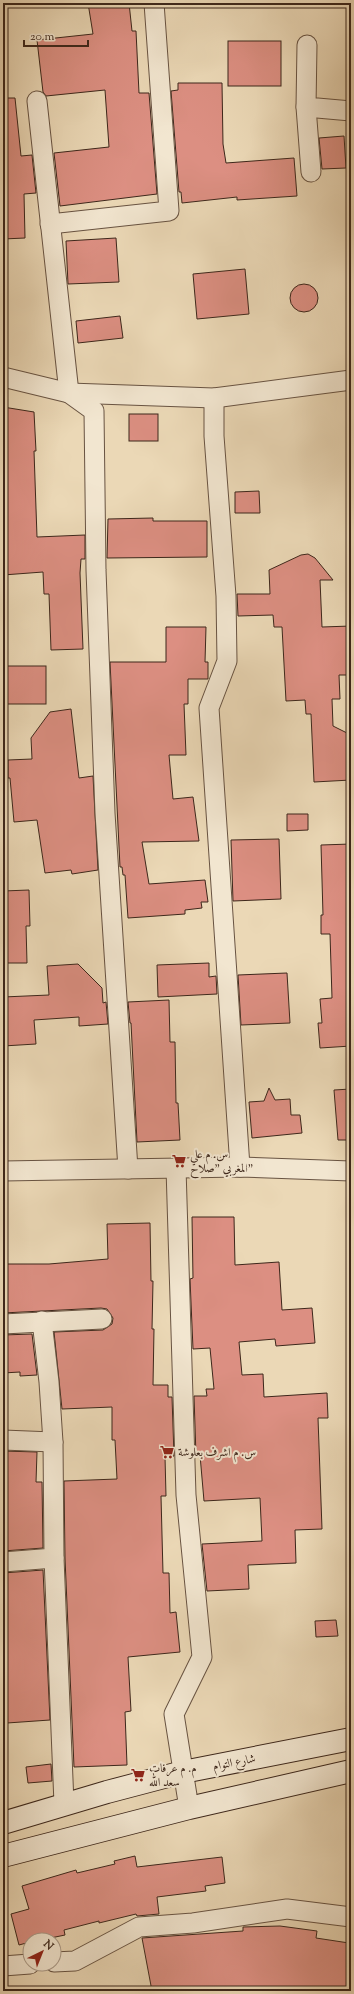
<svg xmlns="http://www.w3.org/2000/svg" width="354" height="1994" font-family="'Sorts Mill Goudy',Amiri,serif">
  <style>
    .building { fill: #dc8f82; stroke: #3d271b }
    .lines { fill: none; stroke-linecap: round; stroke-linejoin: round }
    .street-casing { stroke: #685342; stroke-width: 21 }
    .secondary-casing { stroke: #3d271b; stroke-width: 24 }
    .street { stroke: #f2e6d0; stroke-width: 19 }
    .secondary { stroke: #f2e6d0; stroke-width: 22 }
    .labels { text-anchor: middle; stroke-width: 4; stroke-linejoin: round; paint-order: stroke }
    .poi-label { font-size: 12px; fill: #3d271b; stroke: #f2e6d0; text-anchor: start }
    .street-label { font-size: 12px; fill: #3d271b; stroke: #f2e6d0 }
  </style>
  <rect width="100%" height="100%" fill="#ebd8b6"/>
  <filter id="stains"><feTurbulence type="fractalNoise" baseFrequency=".005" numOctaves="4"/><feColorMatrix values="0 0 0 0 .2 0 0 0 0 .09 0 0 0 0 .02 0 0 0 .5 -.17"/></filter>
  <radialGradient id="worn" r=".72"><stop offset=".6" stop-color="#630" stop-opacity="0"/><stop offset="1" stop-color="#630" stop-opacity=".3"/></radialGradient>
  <g class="building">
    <polygon points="88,3 129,3 132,31 136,31 139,93 149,93 157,194 60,206 54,153 109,147 105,90 46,96 43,92 37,40 93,34"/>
    <rect x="228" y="41" width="53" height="45"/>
    <polygon points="178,83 222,83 223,144 226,163 294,158 297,196 237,200 237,197 182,203 181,192 179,192 171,91 178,90"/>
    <polygon points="3,98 15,98 21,156 32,155 36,193 24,194 25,238 3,239"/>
    <polygon points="344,136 346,168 322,169 319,138"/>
    <polygon points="116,238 119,282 68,284 66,241"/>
    <polygon points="245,269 249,314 197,319 193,274"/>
    <circle cx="304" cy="298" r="14"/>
    <polygon points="120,316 123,338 78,343 76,321"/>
    <polygon points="3,407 34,412 36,451 34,451 37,537 85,535 85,559 81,559 80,573 83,649 51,650 49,594 44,594 43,572 3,575"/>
    <rect x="129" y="414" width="29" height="27"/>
    <polygon points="259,491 260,513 235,513 235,492"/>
    <polygon points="153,518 153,521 207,521 207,557 107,558 108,519"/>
    <polygon points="308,554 315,558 333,580 320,580 322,627 351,626 351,675 339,675 340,699 332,699 333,726 347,733 351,738 351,780 314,782 311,714 306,714 305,700 286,701 282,627 274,627 273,615 238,616 237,594 270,594 269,570 301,555"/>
    <polygon points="166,627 206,627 205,662 208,662 208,679 188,679 188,704 184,704 186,755 169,755 173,799 193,797 199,841 142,842 149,884 205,880 208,902 201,902 202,908 185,910 185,914 128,918 125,875 123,875 122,867 120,867 110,662 166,662"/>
    <rect x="3" y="666" width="43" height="38"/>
    <polygon points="71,709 79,778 93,776 98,870 72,874 71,870 45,873 37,820 14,822 10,778 8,778 8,760 32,759 31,738 50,712"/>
    <polygon points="287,814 308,814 308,830 287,831"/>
    <polygon points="279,839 281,899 233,901 231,840"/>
    <polygon points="351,844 351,1046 320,1048 318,1023 322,1023 320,999 332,998 330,934 321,934 321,915 323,915 321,845"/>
    <polygon points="29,890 30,926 26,926 27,963 3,963 3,891"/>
    <polygon points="209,963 209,977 216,976 217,994 158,997 157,965"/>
    <polygon points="78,964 102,988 103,1003 106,1002 108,1024 79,1026 79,1017 34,1020 36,1044 3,1046 3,997 49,995 47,966"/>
    <polygon points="287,973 290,1023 241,1025 238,975"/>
    <polygon points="169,1000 170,1042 175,1042 176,1103 178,1103 180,1140 137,1142 131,1023 130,1023 128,1002"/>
    <polygon points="269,1088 275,1100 290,1099 291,1115 300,1115 302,1133 252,1138 249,1102 264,1101"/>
    <polygon points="351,1089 351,1140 338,1140 334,1090"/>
    <polygon points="192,1217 234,1217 235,1265 279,1262 282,1310 312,1308 315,1343 276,1346 275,1339 239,1342 242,1375 263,1374 264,1397 327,1393 328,1418 318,1418 322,1529 295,1530 296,1563 248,1565 249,1589 207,1591 202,1544 262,1541 260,1498 204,1501 200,1455 196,1456 194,1396 207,1396 206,1389 214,1389 210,1348 193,1349 190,1279 193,1278"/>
    <polygon points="150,1223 151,1281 153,1281 152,1329 154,1329 153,1385 168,1385 168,1397 172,1397 174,1456 165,1457 166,1496 161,1496 163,1573 169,1573 170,1613 176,1612 180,1652 128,1657 131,1711 125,1712 127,1765 74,1767 65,1558 64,1481 117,1479 115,1440 112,1440 112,1407 62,1409 54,1332 103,1330 112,1324 113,1318 107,1309 101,1308 3,1313 3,1264 49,1264 108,1259 107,1224"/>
    <polygon points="32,1334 37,1375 20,1376 20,1372 3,1373 3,1335"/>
    <polygon points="3,1451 37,1452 36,1482 42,1482 43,1548 3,1551"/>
    <polygon points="43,1570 50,1720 7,1723 3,1670 3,1573"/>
    <polygon points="336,1620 338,1636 316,1637 315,1621"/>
    <polygon points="51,1764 52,1781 28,1783 26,1767"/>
    <polygon points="135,1856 137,1867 222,1857 225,1883 205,1886 206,1891 157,1897 159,1914 137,1916 136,1914 99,1923 99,1921 64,1930 65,1935 41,1940 30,1940 30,1942 19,1945 11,1914 29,1909 22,1886 76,1870 77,1873 115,1864 114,1861"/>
    <polygon points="280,1926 317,1931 316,1938 349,1943 348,1947 351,1948 351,1991 152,1991 142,1938 243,1931 243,1927"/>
  </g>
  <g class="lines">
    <defs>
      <g id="street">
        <polyline points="307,45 306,107 351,111"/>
        <polyline points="37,101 69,393 94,411 96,570 105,813 128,1169"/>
        <polyline points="306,107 311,172"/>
        <polyline points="50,224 169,211 154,3"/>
        <polyline points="3,377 69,393 214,398 351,380"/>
        <polyline points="214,398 214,436 226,596 227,661 209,708 240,1167"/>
        <polyline points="176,1168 186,1495 202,1657 174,1714 189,1808"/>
        <polyline points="3,1171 240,1167 351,1171"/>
        <polyline points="3,1324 102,1319"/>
        <polyline points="3,1440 53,1442"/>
        <polyline points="54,1558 64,1804"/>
        <polyline points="3,1562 54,1558 53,1442 49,1382 42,1321"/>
        <polyline points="54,1962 75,1961 139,1927 193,1923 287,1909 351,1917"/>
        <polyline points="3,1966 30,1964"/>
      </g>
      <g id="secondary">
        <polyline points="3,1823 107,1792 183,1772 351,1739"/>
        <polyline points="3,1856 189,1808 351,1771"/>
      </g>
    </defs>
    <use href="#street" class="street-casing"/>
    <use href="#secondary" class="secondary-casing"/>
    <use href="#street" class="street"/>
    <use href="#secondary" class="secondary"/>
  </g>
  <defs>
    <symbol id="supermarket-bare" viewBox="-9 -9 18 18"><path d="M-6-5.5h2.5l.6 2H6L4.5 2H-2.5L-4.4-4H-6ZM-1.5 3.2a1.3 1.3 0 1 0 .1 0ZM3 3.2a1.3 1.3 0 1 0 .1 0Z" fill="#8f2418" stroke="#f2e6d0" stroke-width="2.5" paint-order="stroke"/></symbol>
  </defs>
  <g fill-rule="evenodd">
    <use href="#supermarket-bare" x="169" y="1151" width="20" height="20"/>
    <use href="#supermarket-bare" x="157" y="1442" width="20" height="20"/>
    <use href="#supermarket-bare" x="128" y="1765" width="20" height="20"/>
  </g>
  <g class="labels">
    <g class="poi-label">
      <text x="190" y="1158">س. م علي<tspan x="190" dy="14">المغربي "صلاح"</tspan></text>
      <text x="178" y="1456">س. م اشرف بعلوشة</text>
      <text x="149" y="1772">م. م عرفات<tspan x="149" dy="14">سعد الله</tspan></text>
    </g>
    <g class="street-label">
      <text transform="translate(234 1762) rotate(-11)" y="4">شارع التوام</text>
    </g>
  </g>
  <rect width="354" height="1994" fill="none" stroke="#ebd8b6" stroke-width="16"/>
  <rect x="4" y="4" width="346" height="1986" fill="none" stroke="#3d271b" stroke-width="2"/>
  <rect x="8" y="8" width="338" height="1978" fill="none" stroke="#3d271b"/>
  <g transform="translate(42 1952) rotate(43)"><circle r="19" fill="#f2e6d0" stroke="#aa9a88"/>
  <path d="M0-3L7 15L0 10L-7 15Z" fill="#8f2418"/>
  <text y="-6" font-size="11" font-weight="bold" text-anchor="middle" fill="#3d271b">N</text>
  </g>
  <path d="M24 40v6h64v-6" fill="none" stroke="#3d271b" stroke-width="2"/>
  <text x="30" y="40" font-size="12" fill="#3d271b" stroke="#f2e6d0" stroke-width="3" paint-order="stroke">20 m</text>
  <rect width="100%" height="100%" filter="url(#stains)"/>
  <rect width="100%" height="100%" fill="url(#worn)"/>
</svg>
